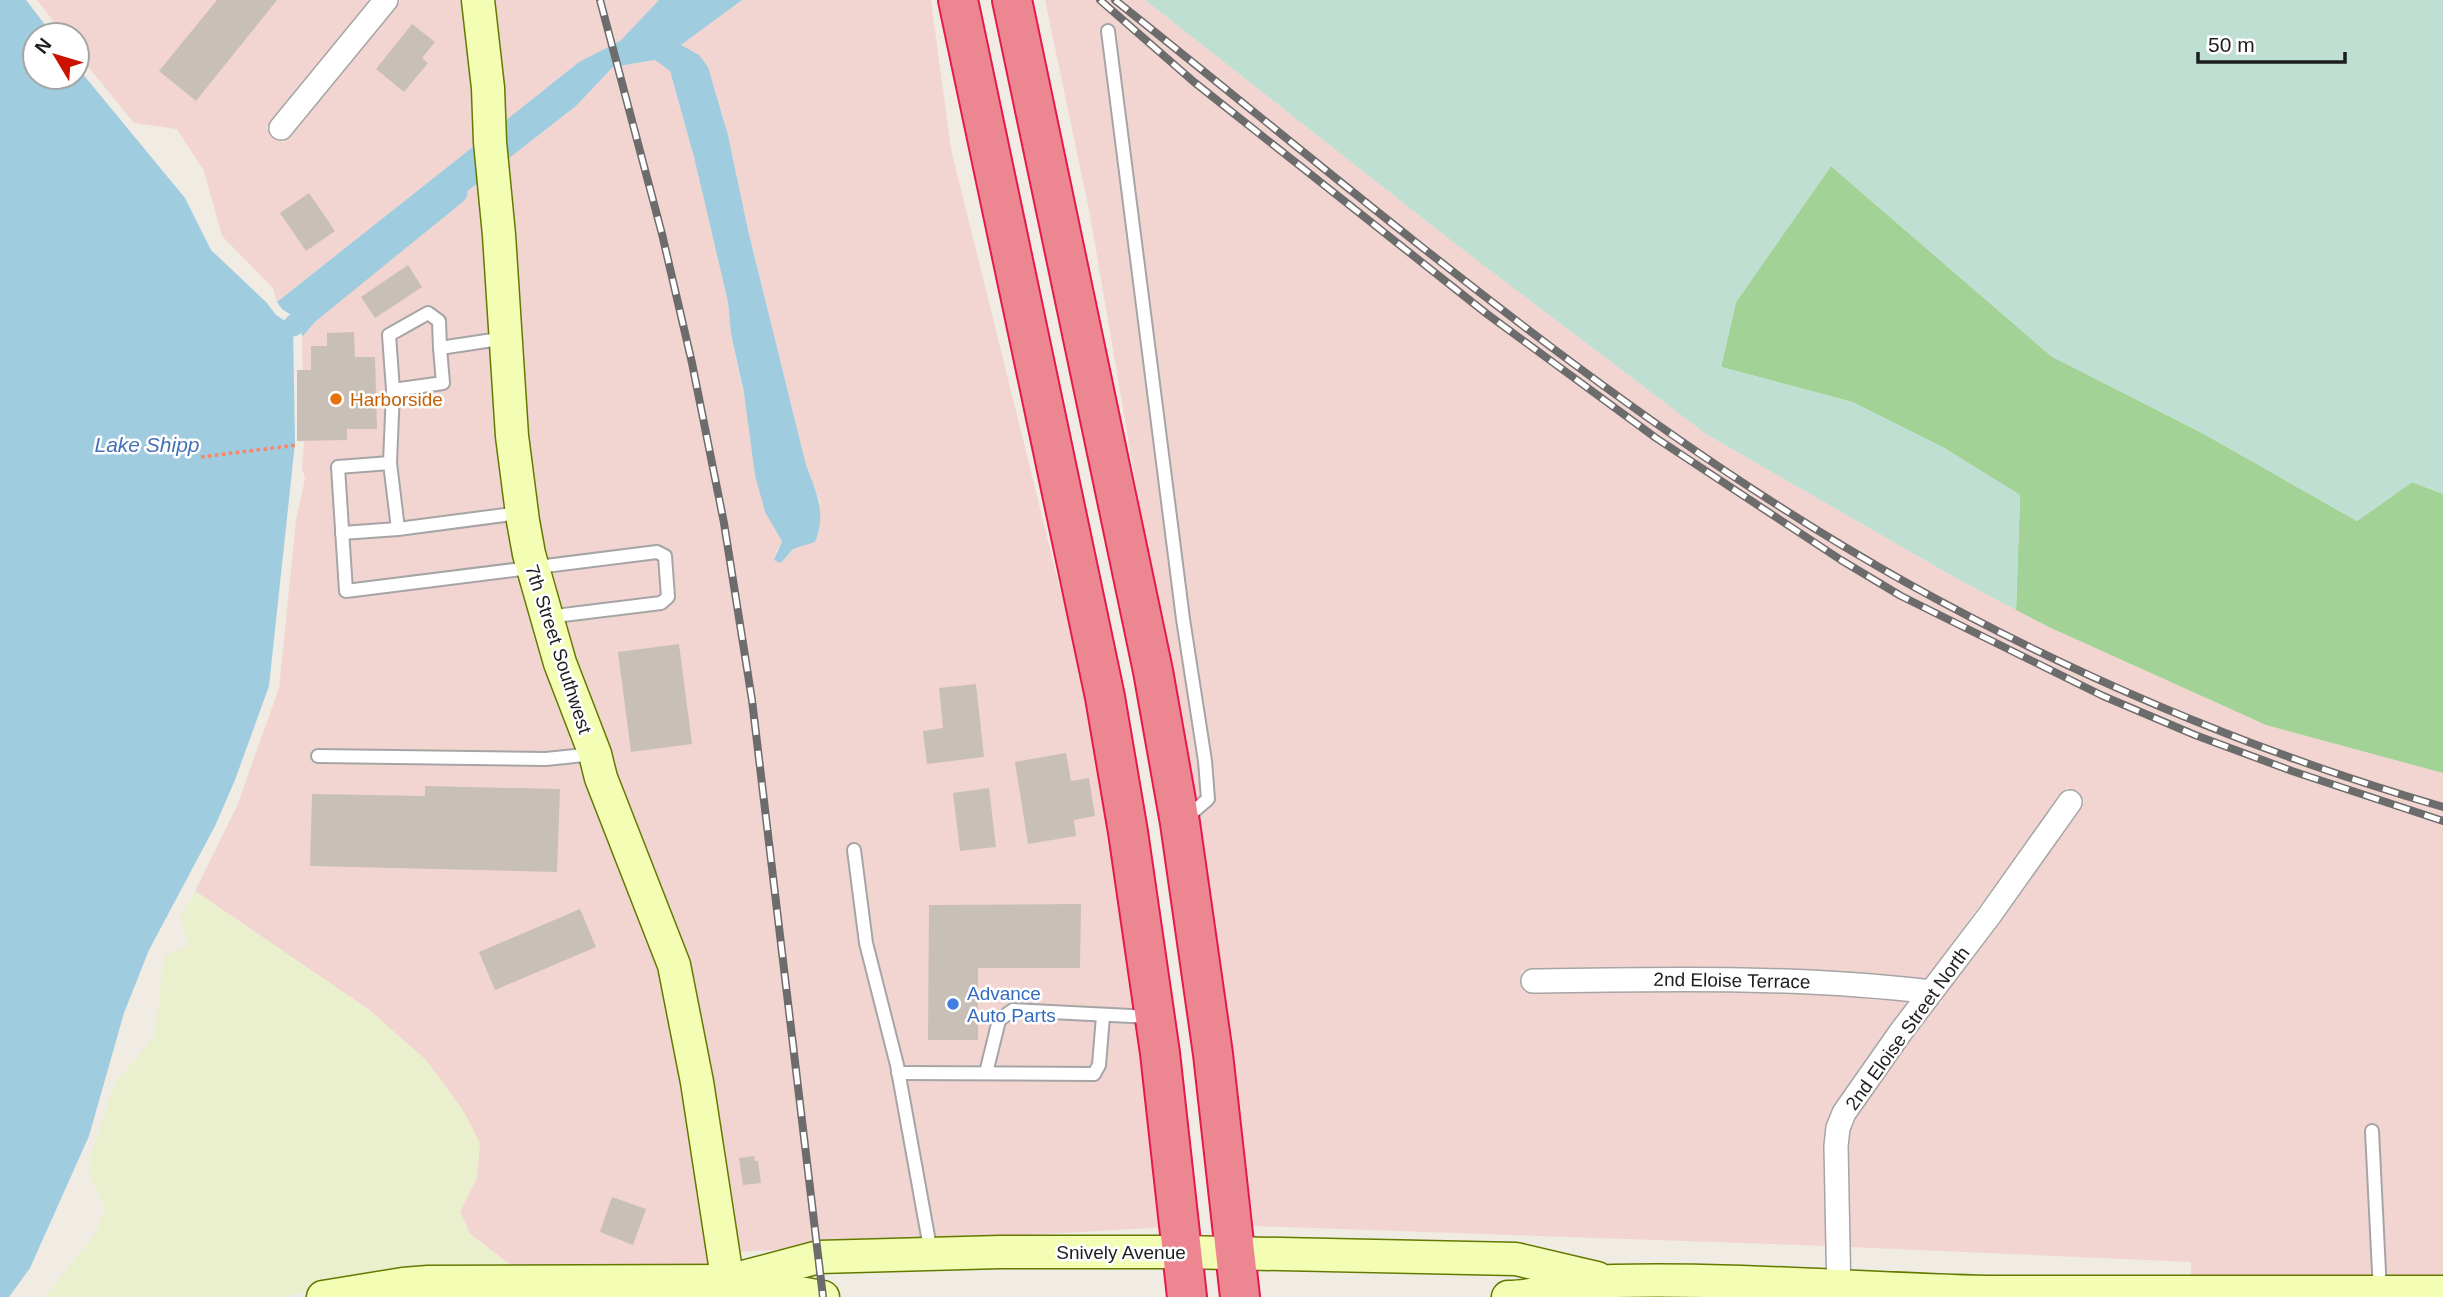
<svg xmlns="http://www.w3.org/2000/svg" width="2443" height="1297" font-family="Helvetica,sans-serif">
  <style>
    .commercial { fill: #f2d5d1 }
    .farmland { fill: #eaf0cd }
    .forest { fill: #a2d295 }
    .wetland { fill: #bfdfd3 }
    .water { fill: #a0cce0 }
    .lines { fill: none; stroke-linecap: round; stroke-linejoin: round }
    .canal { stroke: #a0cce0; stroke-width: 21 }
    .building { fill: #c8bfb6 }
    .lane-casing { stroke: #a5a5a5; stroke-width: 16 }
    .street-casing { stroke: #a5a5a5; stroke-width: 26 }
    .secondary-casing { stroke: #627a00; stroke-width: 35 }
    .highway-casing { stroke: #e5194d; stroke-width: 42 }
    .path { stroke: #ff8265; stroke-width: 3.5; stroke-dasharray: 3.5 3.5; stroke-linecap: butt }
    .lane { stroke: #fff; stroke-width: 12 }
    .street { stroke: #fff; stroke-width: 23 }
    .secondary { stroke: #f3fdb3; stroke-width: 32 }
    .highway { stroke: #ec8690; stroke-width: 38 }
    .rail-casing { stroke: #6c6c6c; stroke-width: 8 }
    .rail { stroke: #fff; stroke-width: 5; stroke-dasharray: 16; stroke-linecap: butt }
    .food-dot { fill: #e8710a; stroke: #fff; stroke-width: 2.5 }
    .shop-dot { fill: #3f7fe0; stroke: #fff; stroke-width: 2.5 }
    .labels { text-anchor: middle; stroke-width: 5; stroke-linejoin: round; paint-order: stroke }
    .food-label { font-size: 19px; fill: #c56008; stroke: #fff; text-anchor: start }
    .street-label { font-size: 19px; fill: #1e1e1e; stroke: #fff }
    .shop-label { font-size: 19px; fill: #366cbe; stroke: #fff; text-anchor: start }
    .water-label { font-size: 21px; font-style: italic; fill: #4472b4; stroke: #fff }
  </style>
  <rect width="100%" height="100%" fill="#f0ece3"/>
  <g class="commercial">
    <polygon points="37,0 371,0 266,128 283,143 401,0 468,0 479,142 277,302 273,288 222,236 204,171 177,129 134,123 77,53 77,35 64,35"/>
    <polygon points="490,0 659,0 620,41 579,62 500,125"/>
    <polygon points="742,0 931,0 951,149 1090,710 1167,1227 735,1252 601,744 533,521 503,163 576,106 613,67 656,60 670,71 694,157 728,302 731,334 750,425 782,541 776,552 781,563 793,549 802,547 820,502 806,465 748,230 728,135 712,81 681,45"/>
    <polygon points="1045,0 1145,0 1453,242 1706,434 1961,581 2051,628 2266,725 2443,773 2443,1281 2191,1281 2191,1262 1849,1247 1847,1147 1849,1132 1854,1118 1937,1003 1942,1003 1942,996 2085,801 2067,787 1925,980 1862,973 1772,969 1521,971 1524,992 1774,990 1911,1000 1843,1093 1835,1107 1827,1246 1254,1226 1225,1007 1090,215"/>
    <polygon points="483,179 501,436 663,967 716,1270 520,1272 470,1234 460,1211 477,1178 426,1060 368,1009 195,891 237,806 279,688 296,520 305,479 302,468 304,444 302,337 351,280 425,215 448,206"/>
  </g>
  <polygon class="farmland" points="195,891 368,1009 426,1060 463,1110 480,1143 477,1178 460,1211 470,1234 520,1272 339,1282 285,1297 45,1297 96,1233 105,1209 89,1174 91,1155 115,1083 155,1036 164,956 189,945 180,918"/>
  <polygon class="forest" points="1831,166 2051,356 2204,434 2357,521 2412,482 2443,494 2443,773 2266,725 2051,628 2016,610 2020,495 1944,448 1852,402 1721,367 1736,302"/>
  <polygon class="wetland" points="1145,0 2443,0 2443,494 2412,482 2357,521 2204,434 2051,356 1831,166 1736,302 1721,367 1852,402 1944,448 2020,495 2016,610 1961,581 1706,434 1453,242"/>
  <g class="water">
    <polygon points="0,0 26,0 53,35 35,35 35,77 77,77 77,67 185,198 211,250 267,303 276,315 293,326 295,443 269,686 235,780 215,826 149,950 124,1013 89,1136 30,1268 9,1297 0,1297"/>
    <path d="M659,0h83l-61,45 18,10 9,12 20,68 20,95 58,235c10,26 21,49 9,77l-22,7 -12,14 -7,-3 8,-19 -17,-29 -10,-37 -11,-82 -13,-59 -3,-32 -34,-145 -24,-86 -15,-11 -42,7 -37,39 -73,57 -3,-38 79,-63 41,-21z"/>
    <polygon points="479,142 483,179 448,206 425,215 351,280 302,337 300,321 282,309 277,302"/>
  </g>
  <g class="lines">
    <polyline class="canal" points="293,326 457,193"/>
  </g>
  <g class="building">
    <polygon points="217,0 277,0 196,101 159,71"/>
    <polygon points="412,24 435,42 422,58 428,63 404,92 376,69"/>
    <polygon points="309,193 335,231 306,251 280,213"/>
    <polygon points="408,265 422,287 375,318 361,297"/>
    <polygon points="354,332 355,357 375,357 377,429 347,429 347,440 297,441 297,370 311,370 311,346 327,346 327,333"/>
    <polygon points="679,644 692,744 631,752 618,652"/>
    <polygon points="976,684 984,757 927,764 923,731 943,728 939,688"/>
    <polygon points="1066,753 1071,781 1089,778 1095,816 1074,820 1076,836 1028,844 1015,762"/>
    <polygon points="425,786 560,789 557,872 310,866 312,794 425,796"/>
    <polygon points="989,788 996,847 960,851 953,793"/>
    <polygon points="1081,904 1080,968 978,968 978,1040 928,1040 929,905"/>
    <polygon points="580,909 596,947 495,990 479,952"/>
    <polygon points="754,1156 755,1161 758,1161 761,1183 743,1185 739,1158"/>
    <polygon points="612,1197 646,1209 633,1245 600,1232"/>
  </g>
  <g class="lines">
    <defs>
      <g id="lane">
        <polyline points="1108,31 1183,619 1205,761 1208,799 1186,818"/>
        <polyline points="506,338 440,348 443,383 393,390 390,463 398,529 520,513"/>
        <polyline points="393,390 389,335 428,313 439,321 440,348"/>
        <polyline points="390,463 338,467 346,591 657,552 665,556 668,597 661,603 547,617"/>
        <polyline points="342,533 398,529"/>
        <polyline points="318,756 546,759 594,754"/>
        <polyline points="854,850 866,943 897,1065 931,1253"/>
        <polyline points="898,1073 1094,1074 1099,1065 1103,1016"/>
        <polyline points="986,1073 999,1020 1013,1010 1151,1017"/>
        <polyline points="2372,1131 2380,1292"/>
      </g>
      <g id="street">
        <polyline points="281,128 386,0"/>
        <path d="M1533,981c133,-2 266,-5 398,11"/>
        <polyline points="1839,1297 1836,1146 1838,1128 1844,1113 1900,1033 1989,916 2070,802"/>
      </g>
      <g id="secondary">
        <polyline points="478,0 488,88 490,142 499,235 512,436 523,521 529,554 560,663 595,754 601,778 674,965 697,1082 730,1297"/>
        <polyline points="728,1281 819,1257 1000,1252 1182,1252 1516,1259 1597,1278"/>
        <polyline points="323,1297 403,1284 428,1282 728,1281 823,1297"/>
        <path d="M1508,1297c35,0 70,-15 105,-16 125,-3 250,8 375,11h455"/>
      </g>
      <g id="highway">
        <polyline points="958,0 1105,697 1128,832 1160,1053 1187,1297"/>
        <polyline points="1012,0 1153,671 1180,823 1213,1054 1240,1297"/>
      </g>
    </defs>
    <use href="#lane" class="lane-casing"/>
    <use href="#street" class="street-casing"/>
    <use href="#secondary" class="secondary-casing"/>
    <use href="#highway" class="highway-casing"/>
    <polyline class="path" points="201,457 297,445"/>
    <use href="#lane" class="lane"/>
    <use href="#street" class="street"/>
    <use href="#secondary" class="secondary"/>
    <use href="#highway" class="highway"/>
    <defs>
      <g id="rail">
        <polyline points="600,0 662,234 692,363 724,523 752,700 823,1297"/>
        <polyline points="1100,0 1194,82 1487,314 1656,438 1841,560 1901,596 2103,696 2195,735 2292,771 2443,821"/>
        <path d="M1115,0c255,203 506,423 792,583 169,94 350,170 536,224"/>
      </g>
    </defs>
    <use href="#rail" class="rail-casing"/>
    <use href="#rail" class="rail"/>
  </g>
  <circle class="food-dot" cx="336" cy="399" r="7"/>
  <circle class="shop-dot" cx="953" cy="1004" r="7"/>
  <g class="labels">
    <g class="food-label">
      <text x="350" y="406">Harborside</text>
    </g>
    <g class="street-label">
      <text transform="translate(559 649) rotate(72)" y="7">7th Street Southwest</text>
      <text transform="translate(1732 980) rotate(1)" y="7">2nd Eloise Terrace</text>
      <text transform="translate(1907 1028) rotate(-54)" y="7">2nd Eloise Street North</text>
      <text x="1121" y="1259">Snively Avenue</text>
    </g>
    <g class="shop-label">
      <text x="967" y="1000">Advance<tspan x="967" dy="22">Auto Parts</tspan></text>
    </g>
    <g class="water-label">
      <text x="147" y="452">Lake Shipp</text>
    </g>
  </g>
  <g transform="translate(56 56) rotate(308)"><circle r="33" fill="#ffffff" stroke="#a5a5a5" stroke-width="2"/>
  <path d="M0-5L12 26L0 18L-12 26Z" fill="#cc1100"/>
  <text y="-10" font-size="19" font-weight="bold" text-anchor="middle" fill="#1e1e1e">N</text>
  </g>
  <path d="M2198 52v10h147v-10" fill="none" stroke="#1e1e1e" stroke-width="3.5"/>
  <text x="2208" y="52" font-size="21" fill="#1e1e1e" stroke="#ffffff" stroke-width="5" paint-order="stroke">50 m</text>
</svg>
